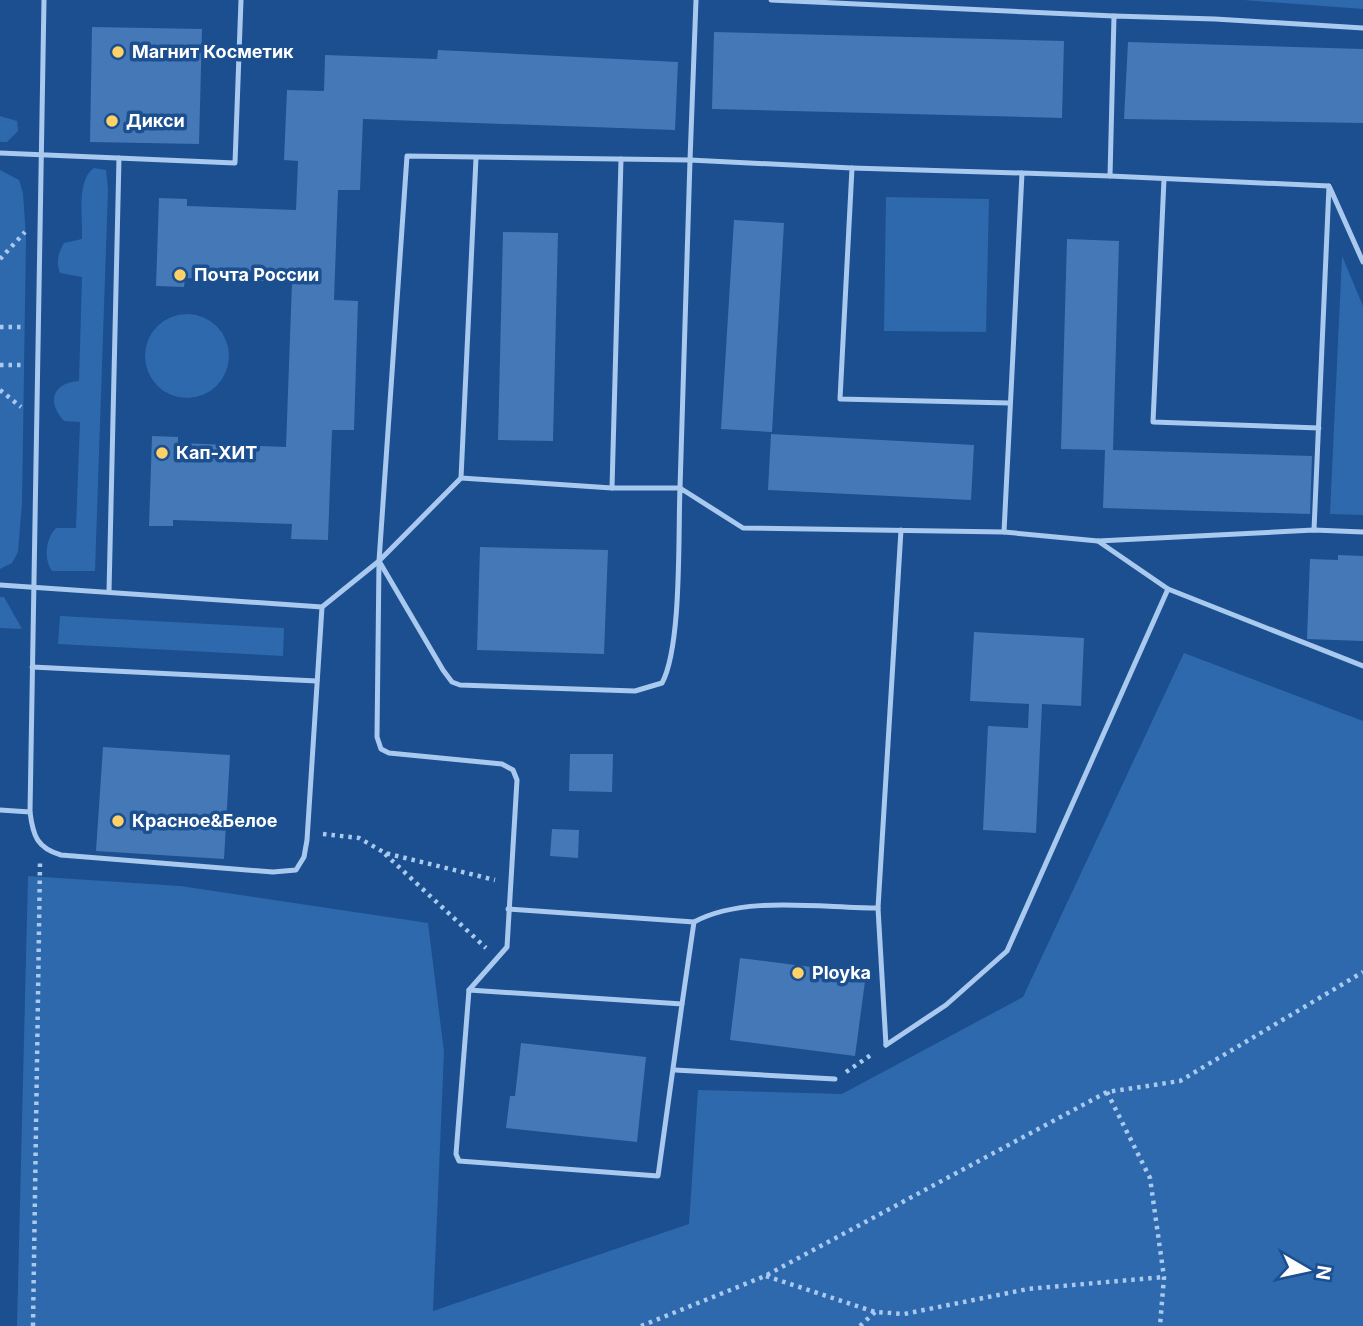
<svg xmlns="http://www.w3.org/2000/svg" width="1363" height="1326" font-family="Inter,sans-serif">
  <style>
    .green { fill: #2e69ad }
    .building { fill: #4478b7 }
    .lines { fill: none; stroke-linecap: round; stroke-linejoin: round }
    .path { stroke: #a9c9ee; stroke-width: 4.5; stroke-dasharray: 3.5 5; stroke-linecap: butt }
    .lane { stroke: #a9c9ee; stroke-width: 5 }
    .poi-dot { fill: #ffd166; stroke: #1b4f8f; stroke-width: 2.5 }
    .labels { text-anchor: middle; stroke-width: 7; stroke-linejoin: round; paint-order: stroke }
    .poi-label { font-size: 18px; font-weight: bold; fill: #fff; stroke: #1b4f8f; text-anchor: start }
  </style>
  <rect width="100%" height="100%" fill="#1b4f8f"/>
  <g class="green">
    <polygon points="1243,0 1363,0 1363,9"/>
    <polygon points="0,116 17,121 18,131 7,142 0,142"/>
    <path d="M94,168l12,2 2,19 -13,382h-43c-9,-12 -6,-33 4,-43h20l4,-106 -16,-1c-18,-20 -11,-38 15,-40l3,-104 -22,-4c-4,-11 -2,-20 4,-30l18,-4c1,-20 -6,-59 12,-71z"/>
    <polygon points="0,170 19,180 23,193 26,238 22,503 18,552 12,563 0,569"/>
    <polygon points="886,197 989,199 986,332 884,331"/>
    <polygon points="1342,256 1363,306 1363,515 1330,514"/>
    <circle cx="187" cy="356" r="42"/>
    <polygon points="0,597 4,597 22,629 0,628"/>
    <polygon points="60,616 284,628 283,656 58,644"/>
    <polygon points="1184,653 1363,721 1363,1326 17,1326 28,876 180,886 428,923 444,1052 433,1311 689,1224 698,1090 842,1094 1023,997"/>
  </g>
  <g class="building">
    <polygon points="92,27 202,29 199,144 90,142"/>
    <polygon points="714,32 1064,41 1062,118 712,109"/>
    <polygon points="1128,42 1363,49 1363,123 1124,119"/>
    <polygon points="438,50 678,62 675,130 363,119 360,190 338,190 334,300 358,301 354,430 332,430 328,540 291,539 292,524 173,520 173,526 149,526 152,436 178,437 178,443 286,447 292,282 185,278 184,287 156,286 159,198 187,199 187,206 296,210 298,161 284,160 287,90 324,91 325,55 437,59"/>
    <polygon points="734,220 784,223 772,432 721,429"/>
    <polygon points="503,232 558,233 553,441 498,440"/>
    <polygon points="1067,239 1119,241 1113,450 1312,456 1310,514 1103,508 1105,450 1061,449"/>
    <polygon points="771,434 974,445 971,500 768,490"/>
    <polygon points="480,547 608,550 604,654 477,650"/>
    <polygon points="1338,555 1363,556 1363,641 1307,639 1310,559 1338,560"/>
    <polygon points="974,632 1084,638 1081,706 1042,704 1036,833 983,830 988,726 1028,728 1029,704 970,701"/>
    <polygon points="103,747 230,755 224,859 96,851"/>
    <polygon points="570,754 613,754 612,792 569,791"/>
    <polygon points="552,829 579,830 578,858 550,856"/>
    <polygon points="740,958 866,974 855,1056 730,1040"/>
    <polygon points="521,1043 646,1057 637,1142 506,1128 510,1096 515,1096"/>
  </g>
  <g class="lines">
    <g class="path">
      <polyline points="0,259 25,232"/>
      <polyline points="0,327 25,327"/>
      <polyline points="0,365 24,365"/>
      <polyline points="0,390 21,407"/>
      <polyline points="323,834 359,838 385,853 495,880"/>
      <polyline points="385,854 486,948"/>
      <polyline points="846,1072 874,1053"/>
      <polyline points="1107,1092 1150,1178 1164,1277 1160,1326"/>
      <polyline points="766,1276 875,1312 904,1314 1028,1289 1164,1277"/>
      <polyline points="33,1326 40,863"/>
      <polyline points="641,1326 765,1276 1107,1092 1180,1081 1363,972"/>
      <polyline points="860,1326 875,1312"/>
    </g>
    <g class="lane">
      <polyline points="771,0 1114,16"/>
      <polyline points="0,153 235,163 241,0"/>
      <polyline points="476,158 461,478 612,488 680,488 690,160 852,168 840,399 1009,403"/>
      <polyline points="852,168 1022,173"/>
      <polyline points="1110,176 1329,186"/>
      <polyline points="1164,179 1153,422 1319,428"/>
      <polyline points="1330,188 1363,262"/>
      <polyline points="461,478 379,561 377,737 381,749 389,753 502,764 513,770 517,780 507,947 469,990"/>
      <polyline points="612,488 621,159"/>
      <polyline points="1314,530 1329,186"/>
      <polyline points="1004,532 1022,173 1110,176 1114,16 1215,19 1363,28"/>
      <polyline points="1098,541 1314,530 1363,532"/>
      <path d="M379,561l64,109 9,12 8,3 175,6 27,-8c20,-37 16,-149 18,-195l63,40 261,4 94,9 70,48 195,77"/>
      <polyline points="0,585 322,607 379,561 407,156 690,160 696,0"/>
      <polyline points="109,592 119,158"/>
      <polyline points="32,667 317,681"/>
      <path d="M0,810l30,2c3,24 7,36 31,43l212,17 23,-2 8,-13 3,-17 15,-233"/>
      <polyline points="30,812 44,0"/>
      <polyline points="508,909 694,922"/>
      <polygon points="469,990 682,1004 658,1176 459,1161 456,1154"/>
      <path d="M682,1004l12,-82c50,-27 126,-14 184,-14"/>
      <polyline points="886,1045 946,1005 1007,951 1168,589"/>
      <polyline points="886,1045 878,908 901,530"/>
      <polyline points="675,1070 835,1079"/>
    </g>
  </g>
  <g class="poi-dot">
    <circle cx="118" cy="52" r="7"/>
    <circle cx="112" cy="121" r="7"/>
    <circle cx="180" cy="275" r="7"/>
    <circle cx="162" cy="453" r="7"/>
    <circle cx="118" cy="821" r="7"/>
    <circle cx="798" cy="973" r="7"/>
  </g>
  <g class="labels">
    <g class="poi-label">
      <text x="132" y="58">Магнит Косметик</text>
      <text x="126" y="127">Дикси</text>
      <text x="194" y="281">Почта России</text>
      <text x="176" y="459">Кап-ХИТ</text>
      <text x="132" y="827">Красное&amp;Белое</text>
      <text x="812" y="979">Ployka</text>
    </g>
  </g>
  <g transform="translate(1307 1270) rotate(99)" stroke="#1b4f8f" stroke-width="5" paint-order="stroke">
  <path d="M0-5L12 26L0 18L-12 26Z" fill="#ffffff"/>
  <text y="-10" font-size="19" font-weight="bold" text-anchor="middle" fill="#ffffff">N</text>
  </g>
</svg>
